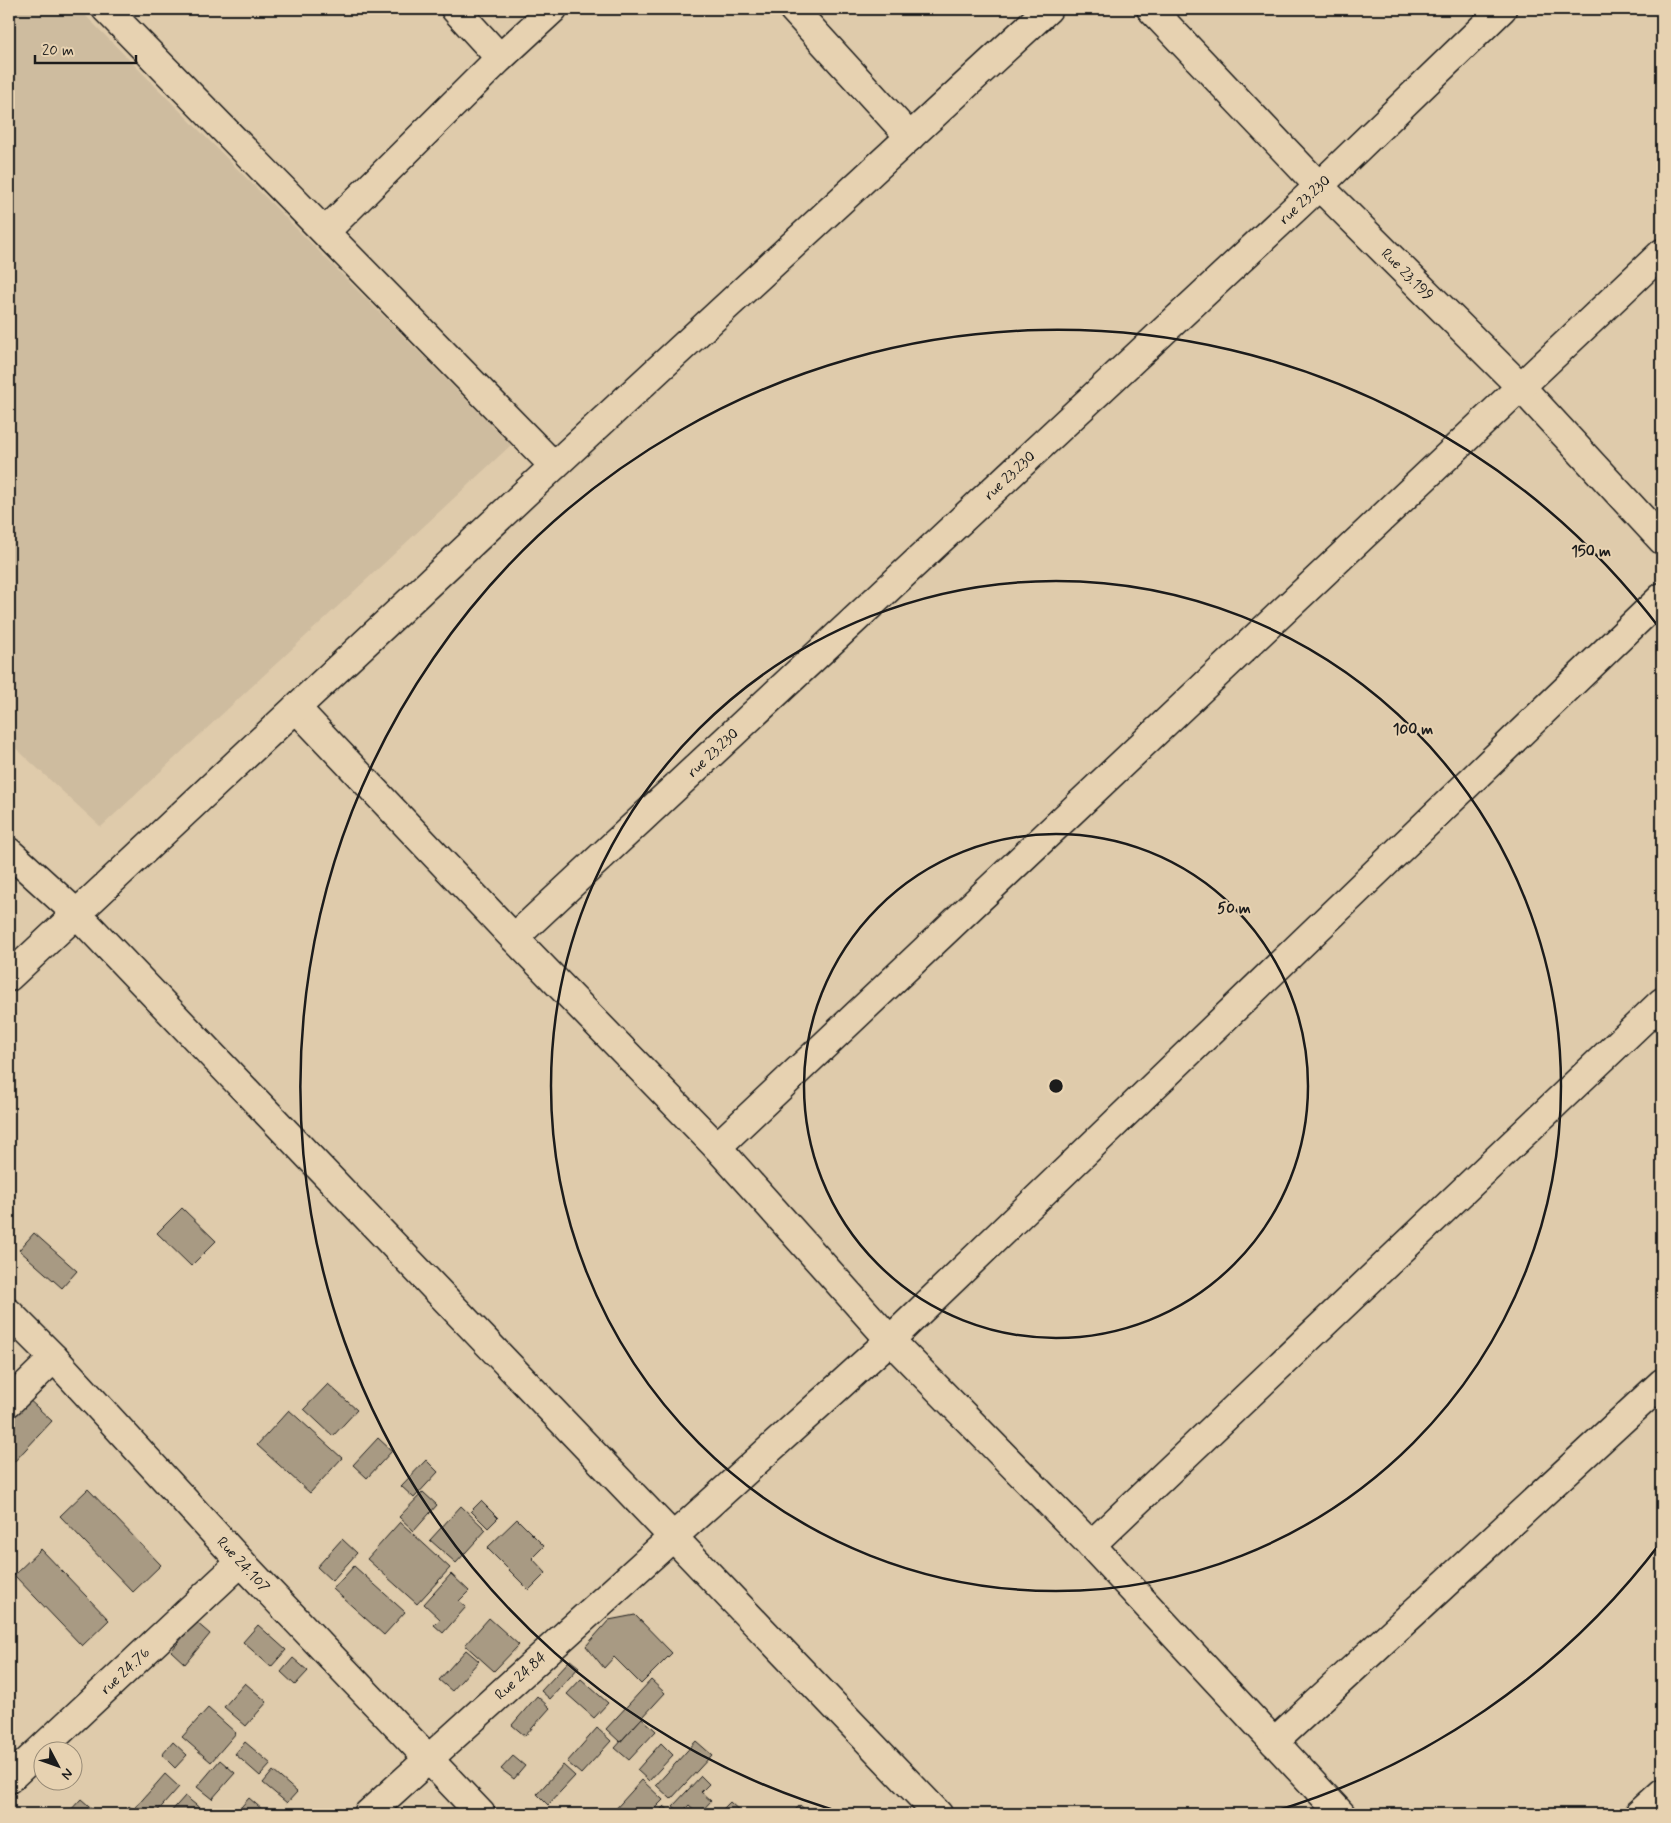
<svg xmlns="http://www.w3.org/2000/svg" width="1671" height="1823" font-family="Mynerve,sans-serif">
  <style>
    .built { fill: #cebc9f }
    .building { fill: #a89a83; stroke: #1c1c1c }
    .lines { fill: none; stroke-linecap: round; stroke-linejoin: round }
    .minor-casing { stroke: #1c1c1c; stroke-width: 31 }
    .minor { stroke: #e7d2b1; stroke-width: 28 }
    .ring { fill: none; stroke: #1c1c1c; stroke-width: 2.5 }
    .labels { text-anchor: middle; stroke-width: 4; stroke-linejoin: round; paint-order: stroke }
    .street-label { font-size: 15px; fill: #1c1c1c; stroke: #e7d2b1 }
    .centre { fill: #1c1c1c; stroke: #e7d2b1; stroke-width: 2.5 }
    .ring-label { font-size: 15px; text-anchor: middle; font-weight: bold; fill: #1c1c1c; stroke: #e7d2b1; stroke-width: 4; stroke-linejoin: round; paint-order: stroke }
  </style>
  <rect width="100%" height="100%" fill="#dfcbab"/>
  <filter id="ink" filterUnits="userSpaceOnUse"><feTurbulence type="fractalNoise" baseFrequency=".02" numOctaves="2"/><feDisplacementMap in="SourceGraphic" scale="10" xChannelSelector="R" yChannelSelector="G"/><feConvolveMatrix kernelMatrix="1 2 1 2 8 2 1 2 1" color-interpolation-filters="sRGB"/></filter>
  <g filter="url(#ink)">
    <polygon class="built" points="9,9 79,9 511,445 101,827 9,742"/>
    <g class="building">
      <polygon points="182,1208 216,1241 191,1266 157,1233"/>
      <polygon points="34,1233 77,1271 62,1288 19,1250"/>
      <polygon points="328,1384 357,1410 333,1436 304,1409"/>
      <polygon points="25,1396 52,1421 13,1463 9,1459 9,1413"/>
      <polygon points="289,1410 342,1458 310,1493 257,1445"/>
      <polygon points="378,1438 392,1451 367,1478 353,1465"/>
      <polygon points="426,1460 438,1472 414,1498 401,1486"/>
      <polygon points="88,1489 161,1565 133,1592 60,1516"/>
      <polygon points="423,1492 437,1505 414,1531 399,1517"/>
      <polygon points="481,1501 498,1518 488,1528 471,1511"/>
      <polygon points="461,1506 486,1530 456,1563 430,1540"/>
      <polygon points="517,1519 544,1546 532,1558 546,1573 529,1590 487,1548"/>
      <polygon points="400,1522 450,1568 417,1604 367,1559"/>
      <polygon points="342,1539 357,1553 332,1581 317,1567"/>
      <polygon points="41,1549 109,1620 82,1646 14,1575"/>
      <polygon points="354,1566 405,1612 384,1635 333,1589"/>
      <polygon points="451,1574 469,1591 459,1601 466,1607 443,1633 434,1625 440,1619 424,1604"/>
      <polygon points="635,1615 672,1653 641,1684 614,1657 604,1668 586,1646 609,1620"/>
      <polygon points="489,1618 519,1645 494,1671 465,1645"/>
      <polygon points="196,1622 210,1634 185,1664 171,1651"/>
      <polygon points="258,1625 286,1650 271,1667 243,1642"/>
      <polygon points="466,1650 479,1661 452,1691 439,1680"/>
      <polygon points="293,1658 308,1671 295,1685 281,1672"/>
      <polygon points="570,1660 579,1667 550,1699 541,1691"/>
      <polygon points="581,1679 608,1703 594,1718 567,1694"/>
      <polygon points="651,1680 665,1693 620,1742 606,1729"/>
      <polygon points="245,1683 267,1702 246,1726 224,1707"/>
      <polygon points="537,1696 550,1708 525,1736 512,1725"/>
      <polygon points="208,1708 236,1733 211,1762 182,1737"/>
      <polygon points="642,1718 656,1731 629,1760 615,1748"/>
      <polygon points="597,1728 611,1741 581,1774 567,1762"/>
      <polygon points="696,1741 712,1755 671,1799 656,1785"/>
      <polygon points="173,1742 187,1755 175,1768 162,1755"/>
      <polygon points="245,1742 271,1764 260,1776 235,1754"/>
      <polygon points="661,1743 673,1755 649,1781 637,1770"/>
      <polygon points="513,1756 525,1766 514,1779 501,1769"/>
      <polygon points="220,1760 235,1773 212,1799 197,1787"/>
      <polygon points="563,1765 575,1776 548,1805 537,1794"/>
      <polygon points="273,1771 297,1792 287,1803 263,1783"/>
      <polygon points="165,1774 179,1787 155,1814 145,1814 136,1807"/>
      <polygon points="701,1776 709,1784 701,1792 711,1801 699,1814 689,1805 681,1813 673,1806"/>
      <polygon points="642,1780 663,1800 649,1814 611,1814"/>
      <polygon points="185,1796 207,1814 169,1814"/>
      <polygon points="249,1798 263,1810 259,1814 235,1814"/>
      <polygon points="81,1799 96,1812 94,1814 67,1814"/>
      <polygon points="730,1802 743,1814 718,1814"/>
      <polygon points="800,1805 810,1814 791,1814"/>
      <polygon points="129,1806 138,1814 122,1814"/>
      <polygon points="664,1806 673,1814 656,1814"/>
    </g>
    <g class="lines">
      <defs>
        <g id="minor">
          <polyline points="106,9 554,466"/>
          <polyline points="455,9 500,58"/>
          <polyline points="793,9 910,137"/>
          <path id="s1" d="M1151,9l168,177 201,200 142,154"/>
          <polyline points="326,231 500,58 553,9"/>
          <polyline points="296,708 514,938 717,1147 890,1340 1091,1545 1341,1814"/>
          <polyline points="9,852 77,914 938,1814"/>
          <path id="s2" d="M514,938l805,-752 183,-177"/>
          <polyline points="9,977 554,466 1048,9"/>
          <polyline points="717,1147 1662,253"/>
          <path id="s3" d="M9,1313l45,45 187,204 240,252"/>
          <polyline points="9,1402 54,1358"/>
          <polyline points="1091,1545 1662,1002"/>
          <polyline points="1274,1742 1662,1383"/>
          <path id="s4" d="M9,1779l232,-217"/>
          <path id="s5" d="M368,1814l522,-474 772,-743"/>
          <polyline points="1639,1814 1662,1793"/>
        </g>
      </defs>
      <use href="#minor" class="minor-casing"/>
      <use href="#minor" class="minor"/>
    </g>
  </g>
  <g class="ring">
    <circle cx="1056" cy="1086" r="252"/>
    <circle cx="1056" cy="1086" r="505"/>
    <path d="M1661 1542A757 757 0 0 1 1265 1814M847 1814A757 757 0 1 1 1661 630"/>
  </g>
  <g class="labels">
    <g class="street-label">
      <text dy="5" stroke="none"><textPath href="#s2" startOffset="1082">rue 23.230</textPath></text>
      <text dy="5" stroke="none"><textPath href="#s1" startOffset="369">Rue 23.199</textPath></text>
      <text dy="5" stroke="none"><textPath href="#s2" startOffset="678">rue 23.230</textPath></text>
      <text dy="5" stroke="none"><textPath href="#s2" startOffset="272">rue 23.230</textPath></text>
      <text dy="5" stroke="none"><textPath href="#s3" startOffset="344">Rue 24.107</textPath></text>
      <text dy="5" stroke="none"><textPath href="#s4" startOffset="159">rue 24.76</textPath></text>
      <text dy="5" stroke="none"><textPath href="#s5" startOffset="206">Rue 24.84</textPath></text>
    </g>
  </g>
  <circle cx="1056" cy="1086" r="8" class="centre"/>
  <g class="ring-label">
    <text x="1591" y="556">150 m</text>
    <text x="1413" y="734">100 m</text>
    <text x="1234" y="913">50 m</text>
  </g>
  <rect width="1671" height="1823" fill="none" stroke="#e7d2b1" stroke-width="30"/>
  <rect x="15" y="15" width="1641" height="1793" fill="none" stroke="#1c1c1c" stroke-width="2" filter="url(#ink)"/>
  <g transform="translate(58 1766) rotate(131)"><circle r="24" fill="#e7d2b1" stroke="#968975"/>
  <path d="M0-4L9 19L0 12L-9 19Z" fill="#1c1c1c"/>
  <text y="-8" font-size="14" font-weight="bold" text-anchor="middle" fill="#1c1c1c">N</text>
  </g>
  <path d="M35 55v8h101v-8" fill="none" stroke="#1c1c1c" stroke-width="2.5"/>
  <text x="42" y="55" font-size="15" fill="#1c1c1c" stroke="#e7d2b1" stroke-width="4" paint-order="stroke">20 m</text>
</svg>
